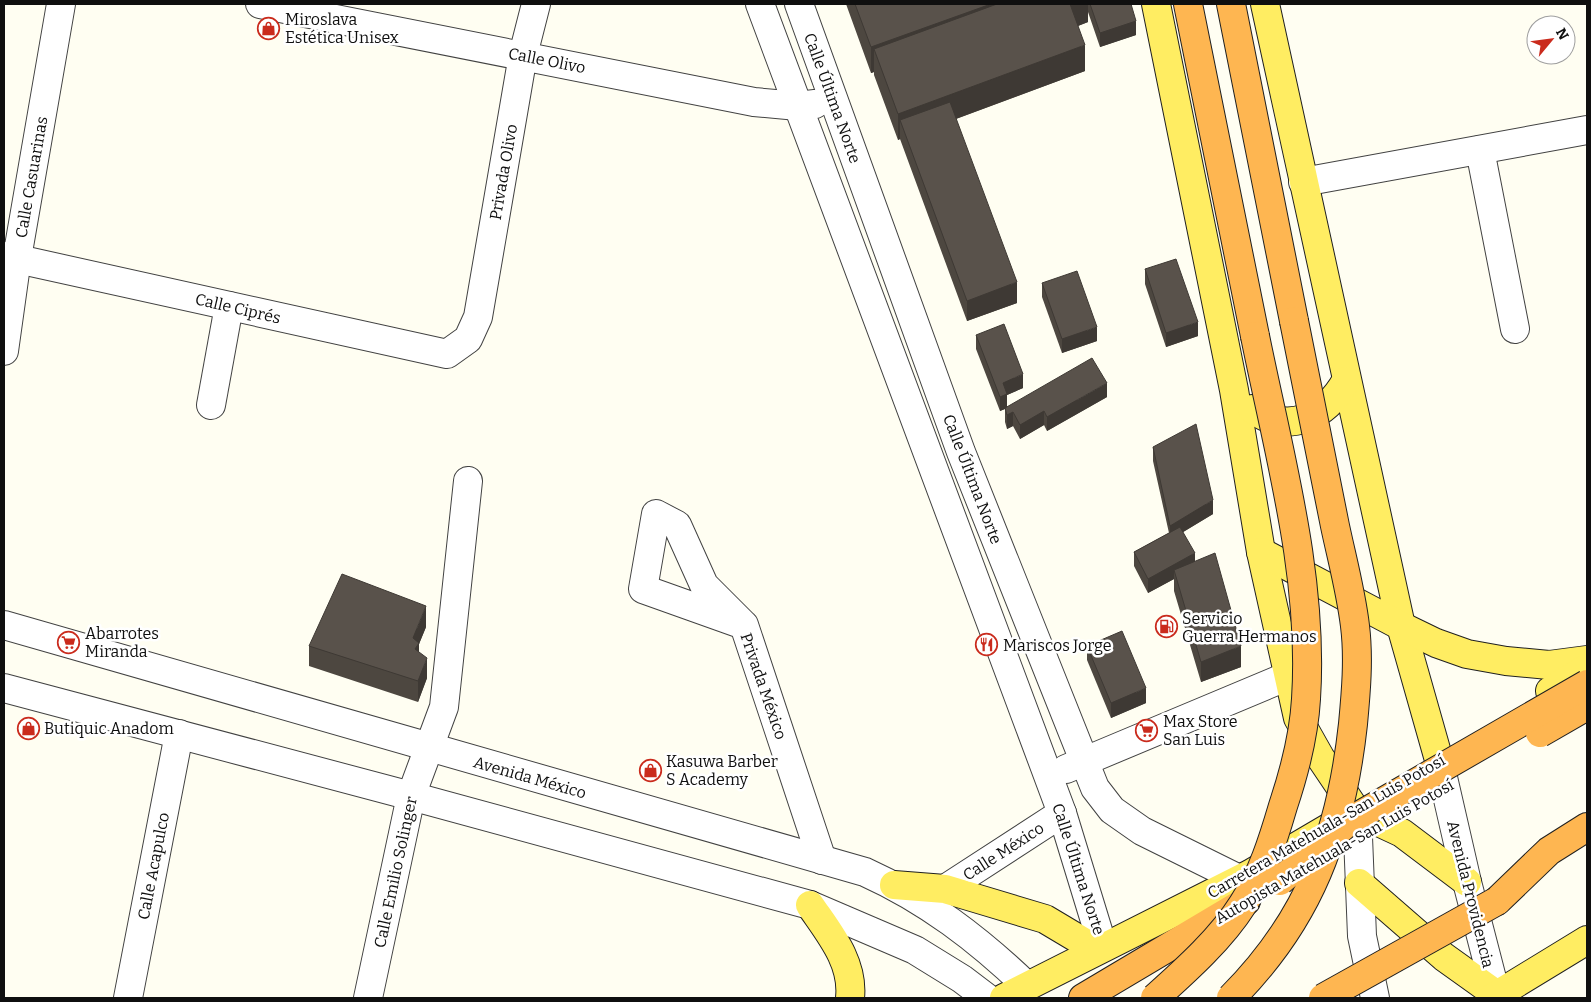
<svg xmlns="http://www.w3.org/2000/svg" width="1591" height="1002" font-family="Bitter,serif">
  <style>
    .lines { fill: none; stroke-linecap: round; stroke-linejoin: round }
    .minor-casing { stroke: #424242; stroke-width: 30 }
    .major-casing { stroke: #202020; stroke-width: 30 }
    .highway-casing { stroke: #202020; stroke-width: 30 }
    .minor { stroke: #fff; stroke-width: 28 }
    .major { stroke: #ffed62; stroke-width: 28 }
    .highway { stroke: #feb651; stroke-width: 28 }
    .highway-bridge-casing { stroke: #202020; stroke-width: 30; stroke-linecap: butt }
    .highway-bridge { stroke: #feb651; stroke-width: 28 }
    .wall { fill: #4d4740 }
    .shaded-wall { fill: #3e3934 }
    .building { fill: #59524b; stroke: #3e3934 }
    .labels { text-anchor: middle; stroke-width: 5; stroke-linejoin: round; paint-order: stroke }
    .poi-label { font-size: 16px; fill: #0f0f0f; stroke: #fff; text-anchor: start }
    .street-label { font-size: 16px; fill: #0f0f0f; stroke: #fff }
  </style>
  <rect width="100%" height="100%" fill="#fffef2"/>
  <g class="lines">
    <defs>
      <g id="minor">
        <polyline points="260,4 754,102 798,106 815,104"/>
        <polyline points="760,4 1062,813 1103,947"/>
        <polyline points="799,4 961,452 1095,788 1112,810 1142,831 1239,879"/>
        <polyline points="1480,150 1515,329"/>
        <polyline points="1303,182 1587,130"/>
        <polyline points="4,256 447,354 468,339 478,317 523,55 536,4"/>
        <polyline points="4,351 17,258 61,4"/>
        <polyline points="211,405 229,306"/>
        <path d="M4,625l861,247c62,28 113,67 162,114"/>
        <polyline points="744,625 643,589 656,514 677,525 704,585 744,625 822,860"/>
        <polyline points="4,688 411,796 810,905 915,950 962,979 987,998"/>
        <polyline points="1439,760 1467,882 1497,998"/>
        <polyline points="1066,769 1288,676"/>
        <polyline points="1357,812 1362,936 1375,998"/>
        <polyline points="945,889 1062,813"/>
        <polyline points="128,998 179,734"/>
        <polyline points="368,998 411,796 444,707 468,481"/>
      </g>
      <g id="major">
        <polyline points="1156,4 1234,390 1261,552 1298,718 1320,757 1357,812 1402,833 1467,882"/>
        <polyline points="1265,4 1401,626 1439,760"/>
        <path d="M1252,409c37,27 74,7 94,-28"/>
        <polyline points="1261,552 1401,626 1436,643 1467,654 1506,661 1549,665 1587,660"/>
        <polyline points="1550,691 1587,668"/>
        <polyline points="1359,883 1444,957 1497,995"/>
        <polyline points="894,885 945,889 1045,919 1097,950"/>
        <path d="M810,905c19,28 44,57 40,93"/>
        <polyline points="1004,998 1250,874 1335,824"/>
        <polyline points="1492,998 1587,940"/>
      </g>
      <g id="highway">
        <polyline points="1188,4 1255,336"/>
        <polyline points="1231,4 1294,321"/>
        <polyline points="1497,901 1549,851 1587,827"/>
        <polyline points="1083,998 1246,901"/>
      </g>
    </defs>
    <use href="#minor" class="minor-casing"/>
    <use href="#major" class="major-casing"/>
    <use href="#highway" class="highway-casing"/>
    <use href="#minor" class="minor"/>
    <use href="#major" class="major"/>
    <use href="#highway" class="highway"/>
    <defs>
      <g id="highway-bridge">
        <polyline points="1540,733 1587,706"/>
        <polyline points="1280,881 1348,822 1587,684"/>
        <path d="M1155,998c30,-27 66,-59 88,-94 19,-29 30,-64 40,-98 11,-33 21,-71 23,-107 8,-122 -27,-244 -51,-363"/>
        <path d="M1231,998c79,-79 110,-164 122,-274 3,-32 6,-66 2,-98 -4,-34 -13,-67 -20,-100 -13,-68 -27,-136 -41,-205"/>
        <polyline points="1323,998 1497,901"/>
      </g>
    </defs>
    <use href="#highway-bridge" class="highway-bridge-casing"/>
    <use href="#highway-bridge" class="highway-bridge"/>
  </g>
  <g class="wall">
    <polygon points="846,4 1131,4 1136,35 1100,47 1088,12 1088,22 1078,26 1085,71 956,119 1017,303 967,321 900,139 898,140 874,75 874,72 871,73"/>
    <polygon points="1145,269 1198,336 1166,347 1145,284"/>
    <polygon points="1042,283 1097,341 1062,353 1042,297"/>
    <polygon points="976,335 1023,388 1007,395 1007,407 1107,397 1047,431 1044,425 1020,439 1013,426 1007,429 1005,422 1005,409 1000,411 976,349"/>
    <polygon points="1153,447 1213,514 1183,532 1195,562 1241,667 1201,682 1174,591 1174,579 1148,593 1134,566 1134,552 1169,533 1153,461"/>
    <polygon points="426,627 419,644 419,652 427,678 418,702 309,666 309,646"/>
    <polygon points="1087,646 1146,703 1111,718 1087,660"/>
  </g>
  <g class="shaded-wall">
    <polygon points="991,4 1064,4 874,49 874,72 871,73 871,47"/>
    <polygon points="1070,4 1088,4 1088,22 1070,29"/>
    <polygon points="1136,21 1136,35 1100,47 1100,33"/>
    <polygon points="1085,45 1085,71 907,137 900,120 900,139 898,140 898,114"/>
    <polygon points="1017,282 1017,303 967,321 967,301"/>
    <polygon points="1198,322 1198,336 1166,347 1166,333"/>
    <polygon points="1097,327 1097,341 1062,353 1062,339"/>
    <polygon points="1023,374 1023,388 1007,395 1007,408 1000,411 1000,397 1003,383"/>
    <polygon points="1107,383 1107,397 1047,431 1047,417"/>
    <polygon points="1044,411 1044,425 1020,439 1020,425"/>
    <polygon points="1013,412 1013,426 1007,429 1007,415"/>
    <polygon points="1213,500 1213,514 1170,540 1170,526"/>
    <polygon points="1195,553 1195,568 1174,570 1174,579 1148,593 1148,579"/>
    <polygon points="426,606 426,627 419,644 419,663 415,670 413,638"/>
    <polygon points="1241,646 1241,667 1201,682 1201,662"/>
    <polygon points="427,658 427,678 418,702 418,681"/>
    <polygon points="1146,688 1146,703 1111,718 1111,703"/>
  </g>
  <g class="building">
    <polygon points="855,4 991,4 871,47"/>
    <polygon points="997,4 1070,4 1085,45 898,114 874,49"/>
    <polygon points="1090,4 1131,4 1136,21 1100,33"/>
    <polygon points="950,102 1017,282 967,301 900,120"/>
    <polygon points="1176,259 1198,322 1166,333 1145,269"/>
    <polygon points="1077,271 1097,327 1062,339 1042,283"/>
    <polygon points="1004,324 1023,374 1003,383 1007,394 1000,397 976,335"/>
    <polygon points="1092,358 1107,383 1047,417 1044,411 1020,425 1013,412 1007,415 1005,408"/>
    <polygon points="1196,424 1213,500 1170,526 1153,447"/>
    <polygon points="1180,527 1195,553 1148,579 1134,552"/>
    <polygon points="1215,553 1241,646 1201,662 1174,570"/>
    <polygon points="342,574 426,606 413,638 419,643 415,649 427,658 418,681 309,646"/>
    <polygon points="1122,631 1146,688 1111,703 1087,646"/>
  </g>
  <defs>
    <symbol id="shop-ring" viewBox="-11 -11 22 22"><circle r="9.5" fill="#fff" stroke="#ca2b1d" stroke-width="1.5"/><path d="M-5-2.5h2.3a2.7 3.5 0 0 1 5.4 0H5L5.5 6h-11ZM-1.5-2.5h3a1.5 2.3 0 0 0-3 0Z" fill="#ca2b1d"/></symbol>
    <symbol id="fuel-ring" viewBox="-11 -11 22 22"><circle r="9.5" fill="#fff" stroke="#ca2b1d" stroke-width="1.5"/><path d="M-5.5-6h7V0h2V4h1.3V-2.5L3-4.5l.8-.8L6-3V5H2.5V1h-1V6h-7ZM-4.2-4.7v3.2H.2V-4.7Z" fill="#ca2b1d"/></symbol>
    <symbol id="supermarket-ring" viewBox="-11 -11 22 22"><circle r="9.5" fill="#fff" stroke="#ca2b1d" stroke-width="1.5"/><path d="M-6-5.5h2.5l.6 2H6L4.5 2H-2.5L-4.4-4H-6ZM-1.5 3.2a1.3 1.3 0 1 0 .1 0ZM3 3.2a1.3 1.3 0 1 0 .1 0Z" fill="#ca2b1d"/></symbol>
    <symbol id="restaurant-ring" viewBox="-11 -11 22 22"><circle r="9.5" fill="#fff" stroke="#ca2b1d" stroke-width="1.5"/><path d="M-5-6h1v4h1v-4h1v4h1v-4h1v5L-1.5 .5V6h-2V.5L-5-1ZM5-6V6H3V1.5H1.5Q1.5-4 5-6Z" fill="#ca2b1d"/></symbol>
  </defs>
  <g fill-rule="evenodd">
    <use href="#shop-ring" x="256" y="16" width="25" height="25"/>
    <use href="#fuel-ring" x="1154" y="614" width="25" height="25"/>
    <use href="#supermarket-ring" x="56" y="630" width="25" height="25"/>
    <use href="#restaurant-ring" x="974" y="632" width="25" height="25"/>
    <use href="#shop-ring" x="16" y="716" width="25" height="25"/>
    <use href="#supermarket-ring" x="1134" y="718" width="25" height="25"/>
    <use href="#shop-ring" x="638" y="758" width="25" height="25"/>
  </g>
  <g class="labels">
    <g class="poi-label">
      <text x="285" y="25">Miroslava<tspan x="285" dy="18">Estética Unisex</tspan></text>
      <text x="1182" y="624">Servicio<tspan x="1182" dy="18">Guerra Hermanos</tspan></text>
      <text x="85" y="639">Abarrotes<tspan x="85" dy="18">Miranda</tspan></text>
      <text x="1003" y="651">Mariscos Jorge</text>
      <text x="1163" y="727">Max Store<tspan x="1163" dy="18">San Luis</tspan></text>
      <text x="44" y="734">Butiquic Anadom</text>
      <text x="666" y="767">Kasuwa Barber<tspan x="666" dy="18">S Academy</tspan></text>
    </g>
    <g class="street-label">
      <text transform="translate(547 60) rotate(11)" y="6">Calle Olivo</text>
      <text transform="translate(833 98) rotate(70)" y="6">Calle Última Norte</text>
      <text transform="translate(503 172) rotate(-80)" y="6">Privada Olivo</text>
      <text transform="translate(31 177) rotate(-80)" y="6">Calle Casuarinas</text>
      <text transform="translate(238 308) rotate(13)" y="6">Calle Ciprés</text>
      <text transform="translate(973 479) rotate(69)" y="6">Calle Última Norte</text>
      <text transform="translate(764 686) rotate(71)" y="6">Privada México</text>
      <text transform="translate(530 777) rotate(16)" y="6">Avenida México</text>
      <text transform="translate(1326 826) rotate(-30)" y="6">Carretera Matehuala-San Luis Potosí</text>
      <text transform="translate(1003 851) rotate(-33)" y="6">Calle México</text>
      <text transform="translate(1334 851) rotate(-30)" y="6">Autopista Matehuala-San Luis Potosí</text>
      <text transform="translate(153 866) rotate(-79)" y="6">Calle Acapulco</text>
      <text transform="translate(1079 869) rotate(72)" y="6">Calle Última Norte</text>
      <text transform="translate(395 872) rotate(-78)" y="6">Calle Emilio Solinger</text>
      <text transform="translate(1471 894) rotate(76)" y="6">Avenida Providencia</text>
    </g>
  </g>
  <rect width="1591" height="1002" fill="none" stroke="#0f0f0f" stroke-width="10"/>
  <g transform="translate(1551 40) rotate(61)"><circle r="24" fill="#ffffff" stroke="#9f9f9f"/>
  <path d="M0-4L9 19L0 12L-9 19Z" fill="#ca2b1d"/>
  <text y="-8" font-size="14" font-weight="bold" text-anchor="middle" fill="#0f0f0f">N</text>
  </g>
</svg>
